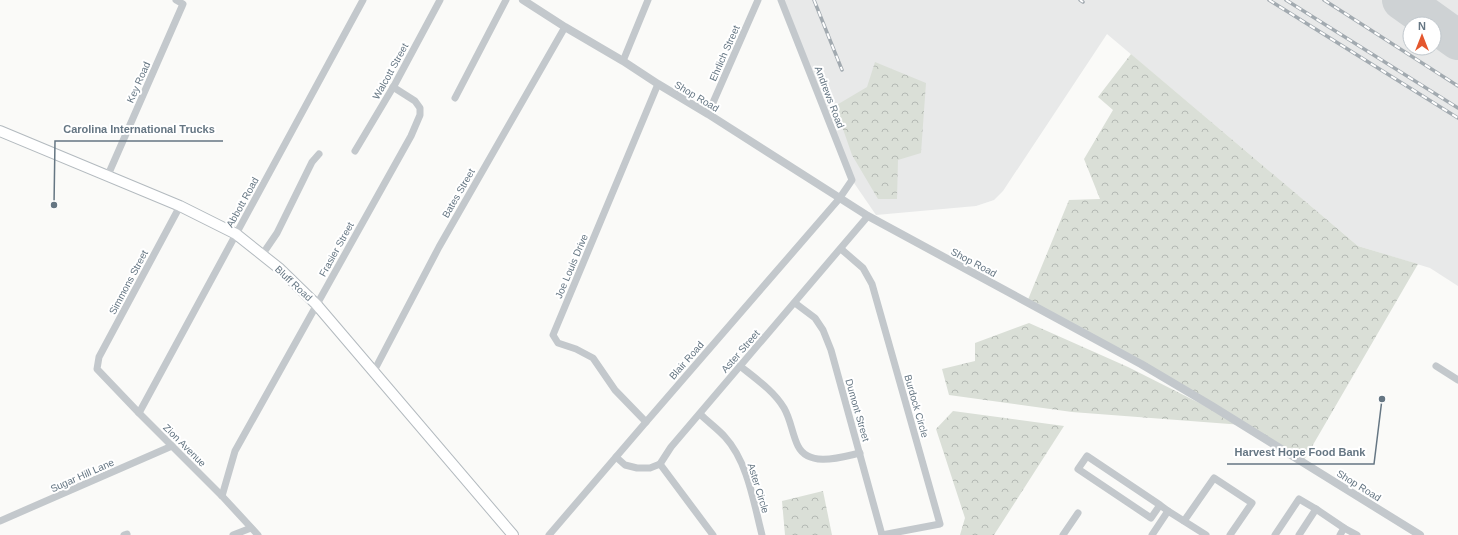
<svg xmlns="http://www.w3.org/2000/svg" width="1458" height="535" font-family="Arial,sans-serif">
  <style>
    .built { fill: #e8e9e9; fill-rule: evenodd }
    .forest { fill: url(#forest-crowns) }
    .lines { fill: none; stroke-linecap: round; stroke-linejoin: round }
    .runway { stroke: #ced2d4; stroke-width: 40 }
    .secondary-casing { stroke: #b3babf; stroke-width: 12 }
    .minor { stroke: #c3c8cc; stroke-width: 7 }
    .tertiary { stroke: #c3c8cc; stroke-width: 8 }
    .secondary { stroke: #fff; stroke-width: 10 }
    .rail-casing { stroke: #a2aab0; stroke-width: 3.5 }
    .rail { stroke: #fff; stroke-width: 2; stroke-dasharray: 6; stroke-linecap: butt }
    .labels { text-anchor: middle; stroke-width: 4; stroke-linejoin: round; paint-order: stroke }
    .street-label { font-size: 10px; fill: #657683; stroke: #fff }
    .leader { fill: none; stroke: #657683; stroke-width: 1.5 }
    .callout-dot { fill: #657683; stroke: #fff; stroke-width: 1.5 }
    .callout-label { font-size: 11px; text-anchor: middle; font-weight: bold; fill: #657683; stroke: #fff; stroke-width: 4; stroke-linejoin: round; paint-order: stroke }
  </style>
  <defs>
    <pattern id="forest-crowns" width="20" height="18" patternUnits="userSpaceOnUse"><rect width="20" height="18" fill="#dadfd7"/><path d="M2 6a3 3 0 1 1 6 0M12 15a3 3 0 1 1 6 0" fill="none" stroke="#b4b9b4"/></pattern>
  </defs>
  <rect width="100%" height="100%" fill="#fafaf8"/>
  <path class="built" d="M783,0h675v286l-28,-18 -72,-22 -251,-212 -104,157 -9,9 -18,6 -100,9 -24,-35zM1410,24h24v24h-24z"/>
  <g class="forest">
    <polygon points="1131,54 1358,246 1418,264 1303,462 1243,425 1072,412 949,395 942,369 975,361 975,343 1029,323 1128,367 1235,421 1027,302 1069,200 1100,199 1084,159 1113,110 1098,97"/>
    <polygon points="875,62 926,83 921,153 898,160 897,199 878,199 852,155 835,106 867,87"/>
    <polygon points="953,411 1064,426 994,535 960,535 965,518 936,429"/>
    <polygon points="823,491 832,535 785,535 782,501"/>
  </g>
  <g class="lines">
    <polyline class="runway" points="1402,0 1458,40"/>
    <defs>
      <polyline id="secondary" points="0,131 180,206 236,234 280,269 316,304 513,535"/>
    </defs>
    <use href="#secondary" class="secondary-casing"/>
    <g class="minor">
      <polyline points="623,61 648,0"/>
      <polyline points="455,98 506,0"/>
      <polyline points="708,114 758,0"/>
      <polyline points="355,151 395,84 440,0"/>
      <polyline points="108,175 183,4 176,0"/>
      <polyline points="180,206 99,357 97,369 139,413 222,496 258,535"/>
      <polyline points="841,249 863,268 872,284 940,524 882,535"/>
      <polyline points="262,255 277,233 312,162 319,154"/>
      <polyline points="795,303 815,318 823,330 831,350 882,535"/>
      <path d="M740,366c15,12 34,25 44,42 7,12 8,26 14,38 11,22 44,11 62,7"/>
      <polyline points="1436,366 1458,380"/>
      <polyline points="374,371 439,247 565,27"/>
      <polyline points="139,413 363,0"/>
      <path d="M700,414c8,8 18,15 25,23 23,25 29,67 37,98"/>
      <polyline points="646,422 615,390 593,358 576,349 558,343 553,335 658,84"/>
      <polyline points="616,457 625,465 637,468 650,468 660,464 671,447 868,216"/>
      <polyline points="660,464 713,535"/>
      <polyline points="222,496 235,451 411,136 420,115 420,108 415,101 393,87"/>
      <polyline points="1160,505 1151,518 1078,469 1087,456 1160,505 1168,511"/>
      <polyline points="0,521 172,446"/>
      <polyline points="1184,521 1214,478 1252,503 1230,535"/>
      <polyline points="1344,528 1357,535"/>
      <polyline points="124,535 127,534"/>
      <polyline points="233,535 251,528"/>
      <polyline points="549,535 646,422 839,199 852,180 781,0"/>
      <polyline points="1063,535 1078,513"/>
      <polyline points="1152,535 1168,511 1206,535"/>
      <polyline points="1275,535 1299,499 1316,509"/>
      <polyline points="1299,535 1316,509 1344,528 1340,535"/>
    </g>
    <polyline class="tertiary" points="523,0 565,27 623,61 658,84 708,114 868,216 1141,364 1212,406 1420,535"/>
    <use href="#secondary" class="secondary"/>
    <defs>
      <g id="rail">
        <polyline points="814,0 842,70"/>
        <polyline points="1080,0 1083,2"/>
        <polyline points="1269,0 1458,118"/>
        <polyline points="1286,0 1458,108"/>
        <polyline points="1324,0 1458,86"/>
      </g>
    </defs>
    <use href="#rail" class="rail-casing"/>
    <use href="#rail" class="rail"/>
  </g>
  <g class="labels">
    <g class="street-label">
      <text transform="translate(724 53) rotate(-66)" y="4">Ehrlich Street</text>
      <text transform="translate(390 71) rotate(-61)" y="4">Walcott Street</text>
      <text transform="translate(138 82) rotate(-66)" y="4">Key Road</text>
      <text transform="translate(697 96) rotate(31)" y="4">Shop Road</text>
      <text transform="translate(830 97) rotate(69)" y="4">Andrews Road</text>
      <text transform="translate(458 193) rotate(-60)" y="4">Bates Street</text>
      <text transform="translate(242 202) rotate(-61)" y="4">Abbott Road</text>
      <text transform="translate(336 249) rotate(-61)" y="4">Frasier Street</text>
      <text transform="translate(974 262) rotate(28)" y="4">Shop Road</text>
      <text transform="translate(571 266) rotate(-67)" y="4">Joe Louis Drive</text>
      <text transform="translate(128 282) rotate(-62)" y="4">Simmons Street</text>
      <text transform="translate(294 283) rotate(43)" y="4">Bluff Road</text>
      <text transform="translate(740 351) rotate(-49)" y="4">Aster Street</text>
      <text transform="translate(686 360) rotate(-49)" y="4">Blair Road</text>
      <text transform="translate(917 406) rotate(74)" y="4">Burdock Circle</text>
      <text transform="translate(858 410) rotate(74)" y="4">Dumont Street</text>
      <text transform="translate(185 445) rotate(45)" y="4">Zion Avenue</text>
      <text transform="translate(82 475) rotate(-24)" y="4">Sugar Hill Lane</text>
      <text transform="translate(1359 485) rotate(32)" y="4">Shop Road</text>
      <text transform="translate(759 488) rotate(73)" y="4">Aster Circle</text>
    </g>
  </g>
  <path class="leader" d="M54 205L55 141H223M1382 399L1374 464H1227"/>
  <g class="callout-dot">
    <circle cx="54" cy="205" r="4"/>
    <circle cx="1382" cy="399" r="4"/>
  </g>
  <g class="callout-label">
    <text x="139" y="133">Carolina International Trucks</text>
    <text x="1300" y="456">Harvest Hope Food Bank</text>
  </g>
  <g transform="translate(1422 36)"><circle r="19" fill="#ffffff" stroke="#c1c8cd"/>
  <path d="M0-3L7 15L0 10L-7 15Z" fill="#e4572e"/>
  <text y="-6" font-size="11" font-weight="bold" text-anchor="middle" fill="#657683">N</text>
  </g>
</svg>
